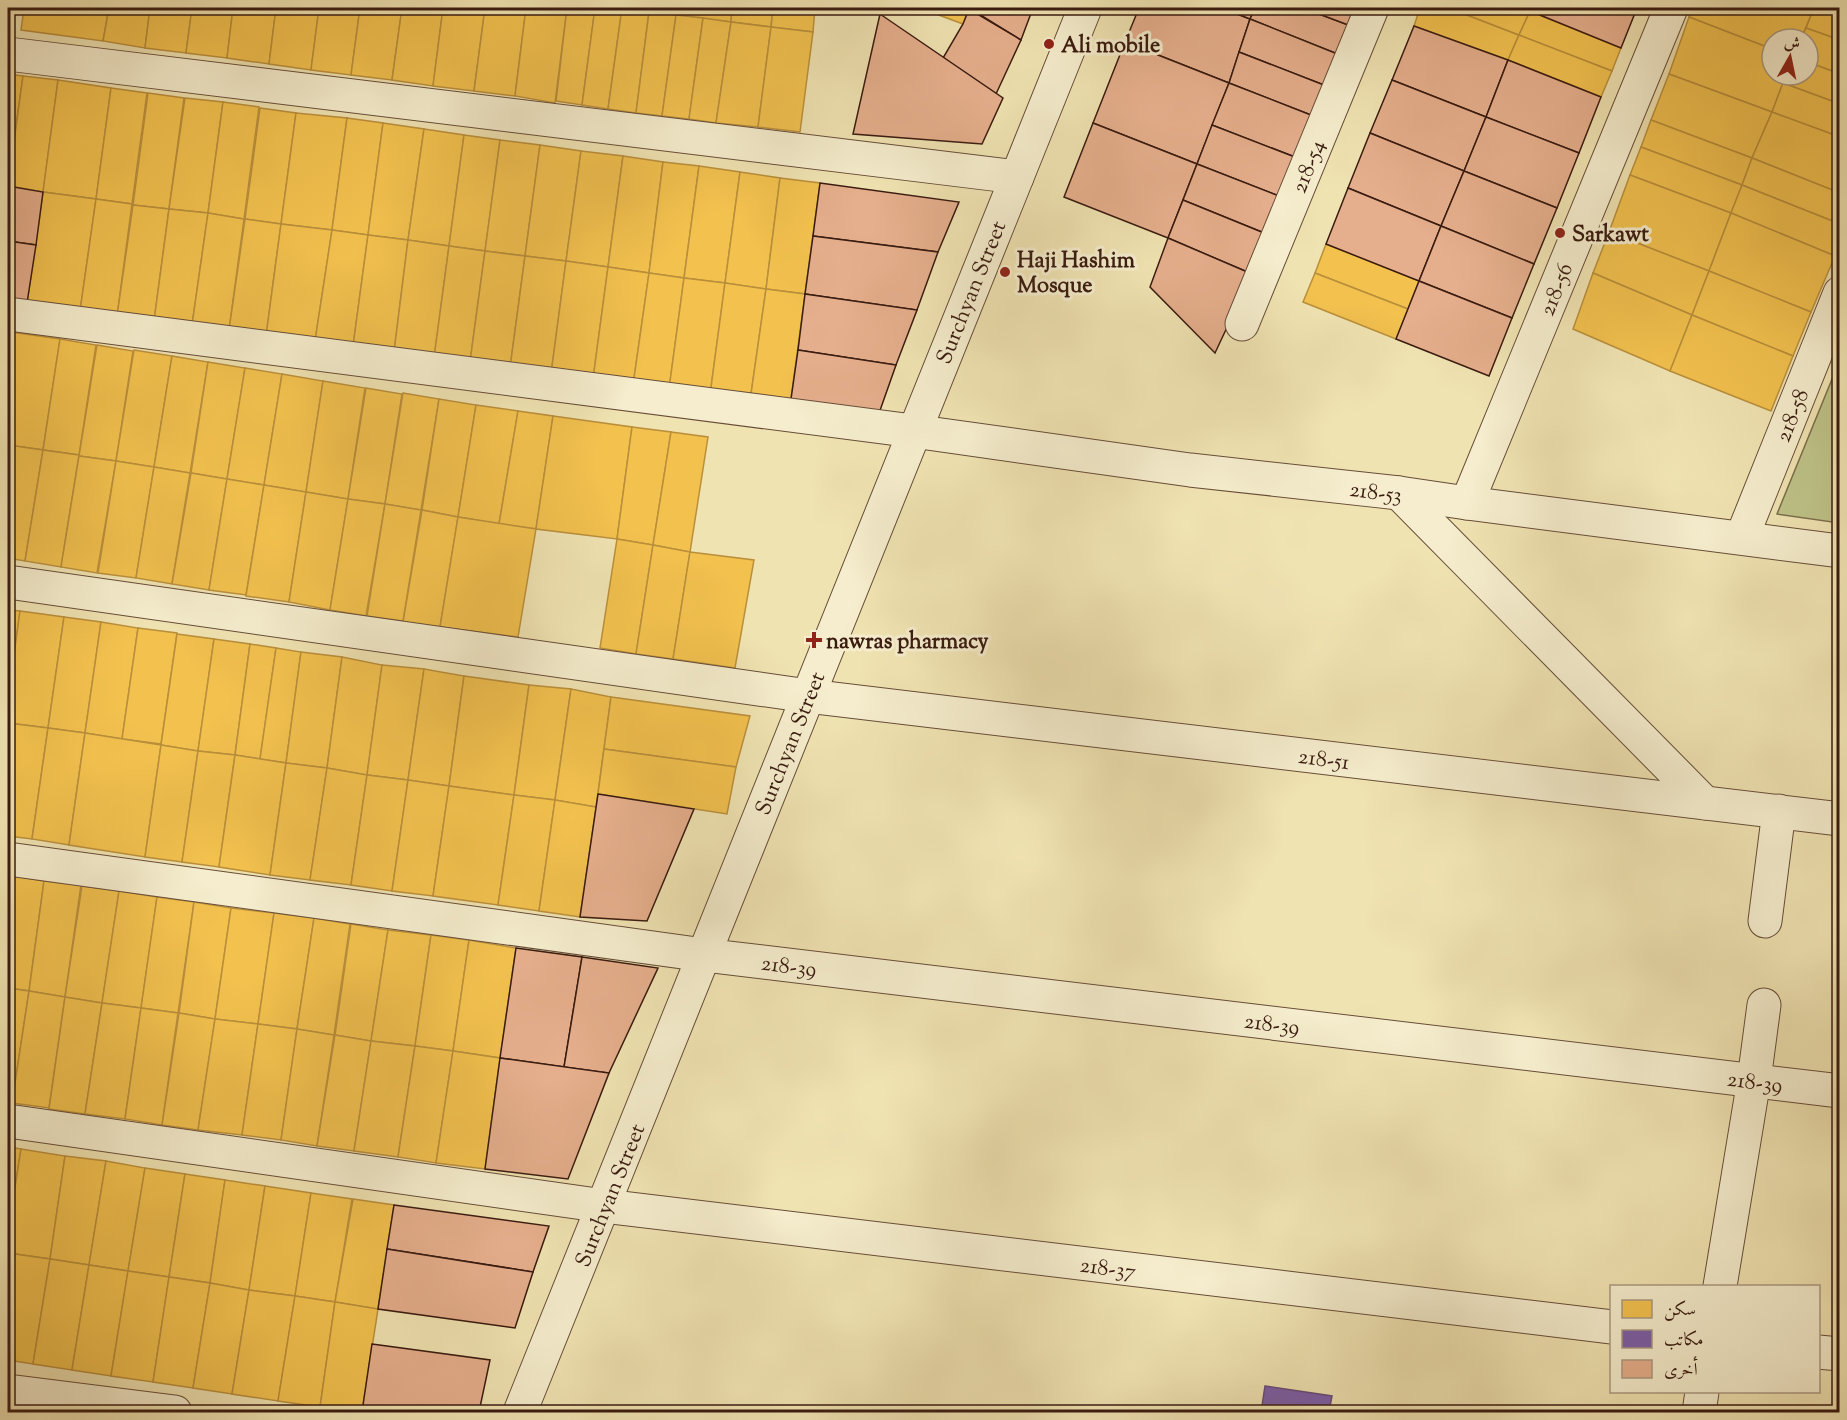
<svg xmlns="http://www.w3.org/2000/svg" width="1847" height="1420" font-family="'Sorts Mill Goudy',Amiri,serif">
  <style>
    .green { fill: #bec389; stroke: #7c6f4c; stroke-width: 1.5 }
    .homes { fill: #f2c14e; stroke: #ba8f3b; stroke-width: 1.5 }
    .offices { fill: #7b5ea7; stroke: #674a7a; stroke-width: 1.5 }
    .building { fill: #e5ae8c; stroke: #391b10; stroke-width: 1.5 }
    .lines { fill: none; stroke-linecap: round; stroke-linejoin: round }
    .minor-casing { stroke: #674d38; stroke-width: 35 }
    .minor { stroke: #f5edcd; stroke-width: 33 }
    .poi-dot { fill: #8f2418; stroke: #f5edcd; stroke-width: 2 }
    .labels { text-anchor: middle; stroke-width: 6; stroke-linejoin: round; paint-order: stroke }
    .poi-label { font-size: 22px; font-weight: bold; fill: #391b10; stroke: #f5edcd; text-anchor: start }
    .street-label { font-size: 22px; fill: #391b10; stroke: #f5edcd }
  </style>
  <rect width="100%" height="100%" fill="#f0e3b2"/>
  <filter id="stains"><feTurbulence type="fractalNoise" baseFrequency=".00333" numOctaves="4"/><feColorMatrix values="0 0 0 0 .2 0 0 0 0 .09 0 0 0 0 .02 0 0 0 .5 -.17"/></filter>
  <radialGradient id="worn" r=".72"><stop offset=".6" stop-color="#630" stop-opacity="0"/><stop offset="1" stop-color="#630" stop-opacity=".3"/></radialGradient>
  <polygon class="green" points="1839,362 1839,523 1777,514"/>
  <g class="homes">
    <polygon points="24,8 109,8 103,41 21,30"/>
    <polygon points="109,8 150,8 145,48 103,41"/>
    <polygon points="150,8 192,8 186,53 145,48"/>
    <polygon points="192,8 233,8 227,58 186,53"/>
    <polygon points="233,8 276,8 269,64 227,58"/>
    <polygon points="276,8 319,8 311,70 269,64"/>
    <polygon points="319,8 360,8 351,75 311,70"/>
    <polygon points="360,8 402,8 392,80 351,75"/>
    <polygon points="402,8 443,8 433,86 392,80"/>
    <polygon points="443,8 485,8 474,91 433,86"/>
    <polygon points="485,8 526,8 515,96 474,91"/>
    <polygon points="526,8 567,8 555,103 515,96"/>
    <polygon points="567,8 595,8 582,105 556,101"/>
    <polygon points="595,8 622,8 608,109 582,105"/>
    <polygon points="614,8 650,8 649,12"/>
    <polygon points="622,8 649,12 636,113 608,109"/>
    <polygon points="650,8 691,8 690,17 649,12"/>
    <polygon points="691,8 732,8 731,22 690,17"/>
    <polygon points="732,8 773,8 771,27 731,22"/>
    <polygon points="773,8 815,8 813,32 771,27"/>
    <polygon points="913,8 939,8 936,14"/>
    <polygon points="939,8 969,8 963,24 936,14"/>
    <polygon points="1420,8 1449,8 1519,35 1508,60 1414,26"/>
    <polygon points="1449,8 1520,8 1530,11 1519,35"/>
    <polygon points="1693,8 1814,8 1801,39 1772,39 1772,49 1689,17"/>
    <polygon points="1814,8 1840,8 1840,40 1806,28"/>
    <polygon points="1530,11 1621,48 1612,71 1519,35"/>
    <polygon points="649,12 676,15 662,116 636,113"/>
    <polygon points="676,15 703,18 689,119 662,116"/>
    <polygon points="1689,17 1772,49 1772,75 1786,75 1772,112 1669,74"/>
    <polygon points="703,18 731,22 716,123 689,119"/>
    <polygon points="731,22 771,27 758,127 716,123"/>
    <polygon points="771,27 813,32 800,132 758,127"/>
    <polygon points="1806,28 1840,40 1840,74 1808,62 1808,39 1801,39"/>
    <polygon points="1519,35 1612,71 1601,97 1508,60"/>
    <polygon points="1808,62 1840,74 1840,104 1783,83 1786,75 1808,75"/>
    <polygon points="8,74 23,76 8,181"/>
    <polygon points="1669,74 1772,112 1752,158 1651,120"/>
    <polygon points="23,76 58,80 43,192 8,186"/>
    <polygon points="58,80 111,88 96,199 43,192"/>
    <polygon points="1783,83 1840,104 1840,137 1772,112"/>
    <polygon points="111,88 147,93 132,204 96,199"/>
    <polygon points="148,93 184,98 169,209 133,205"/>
    <polygon points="185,98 223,102 208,213 169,209"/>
    <polygon points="223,102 259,107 244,219 208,213"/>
    <polygon points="260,108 296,113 281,224 245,219"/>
    <polygon points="1772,112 1840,137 1840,193 1752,158"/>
    <polygon points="296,113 347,118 332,230 281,224"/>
    <polygon points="347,118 383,123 368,235 332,230"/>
    <polygon points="1651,120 1752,158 1742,185 1641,147"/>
    <polygon points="383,123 424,129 408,240 368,235"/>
    <polygon points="424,129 464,135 449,246 408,240"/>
    <polygon points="464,135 500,140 485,251 449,246"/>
    <polygon points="500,140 540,145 525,256 485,251"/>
    <polygon points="540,145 581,151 566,261 525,256"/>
    <polygon points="1641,147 1742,185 1731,213 1630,175"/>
    <polygon points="581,151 623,156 608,267 566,261"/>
    <polygon points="623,156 663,162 649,273 608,267"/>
    <polygon points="1752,158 1840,193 1840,224 1742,185"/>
    <polygon points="663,162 699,166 684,278 649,273"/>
    <polygon points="699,166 740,172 725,283 684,278"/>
    <polygon points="740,172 780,178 766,289 725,283"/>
    <polygon points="1630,175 1731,213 1709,271 1609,232"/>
    <polygon points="780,178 820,183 805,294 766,289"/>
    <polygon points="1742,185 1840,224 1840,245 1835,256 1731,213"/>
    <polygon points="43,192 96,199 80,311 27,303"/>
    <polygon points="96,199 132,204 117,316 80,311"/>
    <polygon points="133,205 169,209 154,321 117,316"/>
    <polygon points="169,209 208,213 192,325 154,321"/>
    <polygon points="208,213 244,219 229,330 192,325"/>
    <polygon points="1731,213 1835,256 1811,312 1709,271"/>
    <polygon points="245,219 281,224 266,336 229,330"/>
    <polygon points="281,224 332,230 315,341 266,336"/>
    <polygon points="332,230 368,235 353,346 315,341"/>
    <polygon points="1609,232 1709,271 1692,315 1593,273"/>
    <polygon points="368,235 408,240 394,352 353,346"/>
    <polygon points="408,240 449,246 434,358 394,352"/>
    <polygon points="1326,244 1419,281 1408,309 1315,273"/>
    <polygon points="449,246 485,251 470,362 434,358"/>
    <polygon points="485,251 525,256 510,368 470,362"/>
    <polygon points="525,256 566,261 551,374 510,368"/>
    <polygon points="566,261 608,267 593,379 551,374"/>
    <polygon points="608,267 649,273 633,385 593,379"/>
    <polygon points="1709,271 1811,312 1793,356 1692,315"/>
    <polygon points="649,273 684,278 669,389 633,385"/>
    <polygon points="1315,273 1408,309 1396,339 1303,302"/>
    <polygon points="1593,273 1692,315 1670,371 1573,329"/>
    <polygon points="684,278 725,283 710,395 669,389"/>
    <polygon points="725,283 766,289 750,401 710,395"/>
    <polygon points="766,289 805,294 790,406 750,401"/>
    <polygon points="1692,315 1793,356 1771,411 1670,371"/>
    <polygon points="11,332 60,339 43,450 8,445 8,351"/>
    <polygon points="60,339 96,345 79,455 43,450"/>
    <polygon points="97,345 133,351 116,461 79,456"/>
    <polygon points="134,350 172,356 154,467 116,461"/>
    <polygon points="172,356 208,362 190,473 154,467"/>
    <polygon points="208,362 245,368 227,479 191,473"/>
    <polygon points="245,368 282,374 264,485 227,479"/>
    <polygon points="282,374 323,381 306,492 264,485"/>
    <polygon points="323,381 365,388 348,499 306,492"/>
    <polygon points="366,388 402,394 385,504 348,499"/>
    <polygon points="403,393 439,399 421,510 385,504"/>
    <polygon points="439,399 476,405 458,517 422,510"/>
    <polygon points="476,405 518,411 499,524 458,517"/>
    <polygon points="518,411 553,416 536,529 499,524"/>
    <polygon points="553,416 632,427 617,539 536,529"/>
    <polygon points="632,427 671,432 653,545 617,539"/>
    <polygon points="671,432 708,437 690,552 653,545"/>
    <polygon points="8,445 43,450 25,561 8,558"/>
    <polygon points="43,450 79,455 61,567 25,561"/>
    <polygon points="79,456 116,461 97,573 61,567"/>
    <polygon points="116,461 154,467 136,578 98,573"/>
    <polygon points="154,467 190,473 172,584 136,578"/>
    <polygon points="191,473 227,479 209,590 172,584"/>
    <polygon points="227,479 264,485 246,595 209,590"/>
    <polygon points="264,485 306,492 289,602 246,596"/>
    <polygon points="306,492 348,499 330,610 289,602"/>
    <polygon points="348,499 385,504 366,616 330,610"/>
    <polygon points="385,504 421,510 403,621 367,616"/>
    <polygon points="422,510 458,517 440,627 403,622"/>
    <polygon points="458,517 536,529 518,637 440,627"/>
    <polygon points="617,539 653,545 636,654 600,648"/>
    <polygon points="653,545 690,552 673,659 636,654"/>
    <polygon points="690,552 754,560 735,668 673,659"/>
    <polygon points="8,610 20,611 8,699"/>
    <polygon points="20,611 64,617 48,728 8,723 8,699"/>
    <polygon points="64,617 101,622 85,733 48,728"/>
    <polygon points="101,622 138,628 122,739 85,733"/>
    <polygon points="138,628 177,633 161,744 122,739"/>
    <polygon points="177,634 214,639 198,751 161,745"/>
    <polygon points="214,639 250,644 235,755 198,751"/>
    <polygon points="250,644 276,648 260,759 235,755"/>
    <polygon points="276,648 301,652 286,763 260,759"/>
    <polygon points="301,652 342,657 327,768 286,763"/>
    <polygon points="342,657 382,665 367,775 327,768"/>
    <polygon points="382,665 424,669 408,780 367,775"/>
    <polygon points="424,669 464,676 449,786 408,780"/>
    <polygon points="464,676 529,685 514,795 449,786"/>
    <polygon points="529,685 571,689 555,800 514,795"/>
    <polygon points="571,689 611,697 596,807 555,800"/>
    <polygon points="611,697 750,716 736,767 604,749"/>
    <polygon points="8,723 48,728 32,839 8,836"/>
    <polygon points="48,728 85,733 69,845 32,839"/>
    <polygon points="85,733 161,745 145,857 69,845"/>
    <polygon points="161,745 198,751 182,862 145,857"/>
    <polygon points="604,749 736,767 727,814 598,794"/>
    <polygon points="198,751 235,755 219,867 182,862"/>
    <polygon points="235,755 286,763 270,875 219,867"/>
    <polygon points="286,763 327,768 310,880 270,875"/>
    <polygon points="327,768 367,775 351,885 310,880"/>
    <polygon points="367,775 408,780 392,891 351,885"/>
    <polygon points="408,780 449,786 433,896 392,891"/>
    <polygon points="449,786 514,795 498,905 433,896"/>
    <polygon points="514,795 555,800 539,911 498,905"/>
    <polygon points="555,800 596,807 580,917 539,911"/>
    <polygon points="8,875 44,881 29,991 8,988"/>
    <polygon points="44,881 81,885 65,997 29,991"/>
    <polygon points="82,886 119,891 102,1003 65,997"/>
    <polygon points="119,891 157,897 141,1008 102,1003"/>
    <polygon points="157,897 194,902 178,1013 141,1008"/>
    <polygon points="194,902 231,908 215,1019 179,1013"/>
    <polygon points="231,908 274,913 258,1024 215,1019"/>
    <polygon points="274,913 314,918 297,1029 258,1024"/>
    <polygon points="314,918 350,924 334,1035 297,1029"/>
    <polygon points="351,924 388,930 371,1041 335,1035"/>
    <polygon points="388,930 431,935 415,1046 371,1041"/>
    <polygon points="431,935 469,940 453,1051 415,1046"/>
    <polygon points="469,940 516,948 500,1058 453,1051"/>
    <polygon points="8,988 29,991 12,1103 8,1102"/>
    <polygon points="29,991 65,997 49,1108 12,1103"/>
    <polygon points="65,997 102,1003 85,1114 49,1109"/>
    <polygon points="102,1003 141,1008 125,1119 85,1114"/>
    <polygon points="141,1008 178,1013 162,1125 125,1119"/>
    <polygon points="179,1013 215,1019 198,1130 162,1125"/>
    <polygon points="215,1019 258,1024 242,1135 198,1130"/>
    <polygon points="258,1024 297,1029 281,1140 242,1135"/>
    <polygon points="297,1029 334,1035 317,1146 281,1140"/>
    <polygon points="335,1035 371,1041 354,1151 317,1146"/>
    <polygon points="371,1041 415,1046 398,1157 354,1151"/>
    <polygon points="415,1046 453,1051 436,1163 398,1157"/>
    <polygon points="453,1051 500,1058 485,1169 436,1163"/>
    <polygon points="8,1147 21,1149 8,1232"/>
    <polygon points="21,1149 65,1156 50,1259 8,1253 8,1232"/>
    <polygon points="65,1156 106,1161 89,1265 50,1259"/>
    <polygon points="106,1161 145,1168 128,1271 89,1265"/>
    <polygon points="145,1168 185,1174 169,1277 128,1271"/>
    <polygon points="185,1174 225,1180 210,1283 169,1277"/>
    <polygon points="225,1180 265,1186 249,1290 210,1283"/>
    <polygon points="265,1186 311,1193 295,1296 249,1290"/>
    <polygon points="311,1193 352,1199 335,1302 295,1296"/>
    <polygon points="353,1199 394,1205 378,1309 335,1302"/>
    <polygon points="8,1253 50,1259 33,1364 8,1360"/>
    <polygon points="50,1259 89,1265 72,1370 33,1364"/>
    <polygon points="89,1265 128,1271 111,1376 72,1370"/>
    <polygon points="128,1271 169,1277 153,1382 111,1376"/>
    <polygon points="169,1277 210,1283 193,1388 153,1382"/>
    <polygon points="210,1283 249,1290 232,1394 193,1388"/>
    <polygon points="249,1290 295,1296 278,1401 232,1394"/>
    <polygon points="295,1296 335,1302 320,1407 278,1401"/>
    <polygon points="335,1302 378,1309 362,1412 320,1407"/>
  </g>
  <polygon class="offices" points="1265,1386 1332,1396 1329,1412 1261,1412"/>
  <g class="building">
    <polygon points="969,8 1033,8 1021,40"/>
    <polygon points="1139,8 1222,8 1250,19 1229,83 1125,42"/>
    <polygon points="1222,8 1255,8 1250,19"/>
    <polygon points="1255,8 1303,8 1351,26 1340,55 1250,19"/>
    <polygon points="1303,8 1359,8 1351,26"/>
    <polygon points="1531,8 1637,8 1621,48 1530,11"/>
    <polygon points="969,9 1021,40 996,94 943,58 963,24"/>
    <polygon points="880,14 1003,98 982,144 853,134"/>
    <polygon points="1250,19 1340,55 1329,87 1239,52"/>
    <polygon points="1414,26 1508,60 1486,117 1392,80"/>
    <polygon points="1125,42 1229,83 1197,164 1093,123"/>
    <polygon points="1239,52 1329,87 1316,117 1229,83"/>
    <polygon points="1508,60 1601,97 1579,153 1486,117"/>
    <polygon points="1392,80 1486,117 1464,171 1370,133"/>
    <polygon points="1229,83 1316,117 1300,159 1212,125"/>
    <polygon points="1486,117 1579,153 1557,208 1464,171"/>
    <polygon points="1093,123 1197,164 1168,238 1064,197"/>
    <polygon points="1212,125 1300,159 1284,198 1197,164"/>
    <polygon points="1370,133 1464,171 1441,226 1348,188"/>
    <polygon points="1197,164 1284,198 1269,235 1183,200"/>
    <polygon points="1464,171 1557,208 1534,264 1441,226"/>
    <polygon points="820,183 959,202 938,252 813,236"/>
    <polygon points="8,186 43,192 36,245 8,241"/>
    <polygon points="1348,188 1441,226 1419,281 1326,244"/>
    <polygon points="1183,200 1269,235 1252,274 1168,238"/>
    <polygon points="1441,226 1534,264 1512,318 1419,281"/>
    <polygon points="813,236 938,252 917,310 805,294"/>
    <polygon points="1168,238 1252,274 1215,353 1150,287"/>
    <polygon points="8,241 36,245 27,303 8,300"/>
    <polygon points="1419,281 1512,318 1489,376 1396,339"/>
    <polygon points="805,294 917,310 896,365 798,350"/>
    <polygon points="798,350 896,365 877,419 790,406"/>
    <polygon points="598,794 694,809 647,921 580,917"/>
    <polygon points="516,948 582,957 564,1067 500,1058"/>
    <polygon points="582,957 658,968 609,1073 564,1067"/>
    <polygon points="500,1058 609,1073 568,1179 485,1169"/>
    <polygon points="394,1205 549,1226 533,1272 387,1249"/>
    <polygon points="387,1249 533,1272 515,1328 378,1309"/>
    <polygon points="372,1344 490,1360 479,1412 362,1412"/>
  </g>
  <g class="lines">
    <defs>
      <g id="minor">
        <polyline points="8,54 1017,177"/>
        <polyline points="8,314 913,431 1190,470 1399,493 1467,503 1840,551"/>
        <polyline points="1242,324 1372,8"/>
        <polyline points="1399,493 1705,803"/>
        <polyline points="1467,503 1671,8"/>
        <polyline points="1742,537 1840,293"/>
        <polyline points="8,582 808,696 1840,819"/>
        <polyline points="8,859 704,955 1840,1091"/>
        <polyline points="1765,921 1779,811"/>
        <polyline points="8,1121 604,1206 1612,1327"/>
        <polyline points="1720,1286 1754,1080 1764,1005"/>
        <polyline points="1818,1352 1840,1354"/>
        <polyline points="8,1391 175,1412"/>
        <polyline points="520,1412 1085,8"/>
        <polyline points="1699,1412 1702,1392"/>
      </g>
    </defs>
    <use href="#minor" class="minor-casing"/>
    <use href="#minor" class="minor"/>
  </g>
  <g class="poi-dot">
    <circle cx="1049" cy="44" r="6"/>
    <circle cx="1560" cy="233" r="6"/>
    <circle cx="1005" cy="272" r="6"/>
    <path d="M811 631h6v6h6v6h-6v6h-6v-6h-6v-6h6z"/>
  </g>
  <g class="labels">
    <g class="poi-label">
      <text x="1061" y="52">Ali mobile</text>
      <text x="1572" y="241">Sarkawt</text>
      <text x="1017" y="267">Haji Hashim<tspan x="1017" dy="25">Mosque</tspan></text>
      <text x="826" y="648">nawras pharmacy</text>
    </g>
    <g class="street-label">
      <text transform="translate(1307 166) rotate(-68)" y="8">218-54</text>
      <text transform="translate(1555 289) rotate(-68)" y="8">218-56</text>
      <text transform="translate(970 292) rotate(-68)" y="8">Surchyan Street</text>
      <text transform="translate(1791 415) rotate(-68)" y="8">218-58</text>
      <text transform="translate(1376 491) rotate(7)" y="8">218-53</text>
      <text transform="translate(789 743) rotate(-68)" y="8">Surchyan Street</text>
      <text transform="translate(1324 758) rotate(7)" y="8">218-51</text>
      <text transform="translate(789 965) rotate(7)" y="8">218-39</text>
      <text transform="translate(1272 1023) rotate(7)" y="8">218-39</text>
      <text transform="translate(1755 1081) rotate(7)" y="8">218-39</text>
      <text transform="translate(609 1195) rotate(-68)" y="8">Surchyan Street</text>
      <text transform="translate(1108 1267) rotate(7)" y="8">218-37</text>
    </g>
  </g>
  <rect width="1847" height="1420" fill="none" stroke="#f0e3b2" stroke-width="30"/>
  <rect x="9" y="9" width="1829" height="1402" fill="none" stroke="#391b10" stroke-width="3"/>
  <rect x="15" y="15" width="1817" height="1390" fill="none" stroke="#391b10" stroke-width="1.5"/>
  <rect x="1610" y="1285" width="210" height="108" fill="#f5edcd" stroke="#aa9981" stroke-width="1.5"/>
  <rect x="1622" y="1300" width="30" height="18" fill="#f2c14e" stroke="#aa9981" stroke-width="1.5"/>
  <text x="1664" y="1315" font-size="18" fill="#391b10">سكن</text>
  <rect x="1622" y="1330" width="30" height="18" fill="#7b5ea7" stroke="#aa9981" stroke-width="1.5"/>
  <text x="1664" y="1345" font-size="18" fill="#391b10">مكاتب</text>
  <rect x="1622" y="1360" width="30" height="18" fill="#e5ae8c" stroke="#aa9981" stroke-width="1.5"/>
  <text x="1664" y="1375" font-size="18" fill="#391b10">أخرى</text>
  <g transform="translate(1790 57) rotate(9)"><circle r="28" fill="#f5edcd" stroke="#aa9981" stroke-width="1.5"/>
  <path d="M0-4.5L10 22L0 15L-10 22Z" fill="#8f2418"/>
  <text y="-9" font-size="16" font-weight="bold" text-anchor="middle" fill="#391b10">ش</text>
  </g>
  <rect width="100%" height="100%" filter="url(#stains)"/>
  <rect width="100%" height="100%" fill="url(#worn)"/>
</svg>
